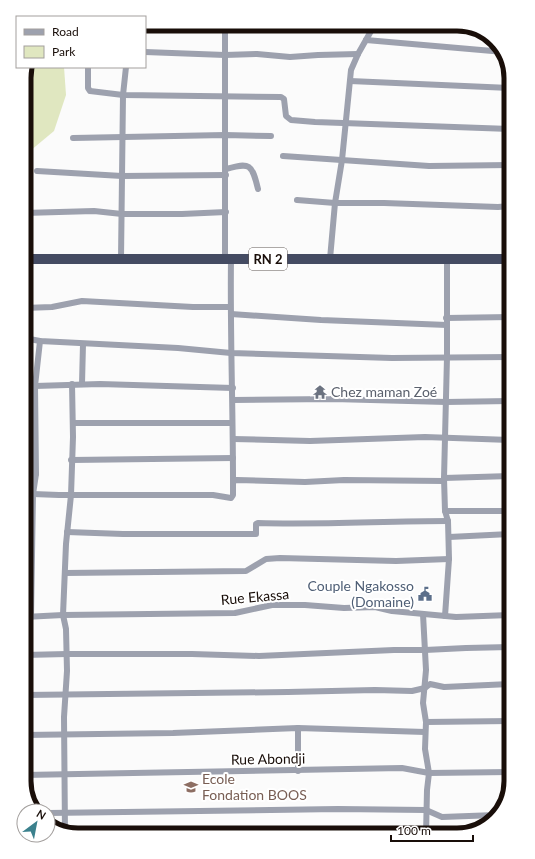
<svg xmlns="http://www.w3.org/2000/svg" width="535" height="859" font-family="Lato,sans-serif">
  <style>
    .green { fill: #e0e7c0 }
    .lines { fill: none; stroke-linecap: round; stroke-linejoin: round }
    .minor { stroke: #9da1ae; stroke-width: 6 }
    .trunk { stroke: #444b62; stroke-width: 10 }
    .labels { text-anchor: middle; stroke-width: 4; stroke-linejoin: round; paint-order: stroke }
    .shield { fill: #fff; stroke: #5e5653; stroke-width: 1 }
    .shield-label { font-size: 13px; font-weight: bold; fill: #190e09 }
    .worship-label { font-size: 14px; fill: #5b616d; stroke: #fff; text-anchor: start }
    .service-label { font-size: 14px; fill: #4e5e75; stroke: #fff; text-anchor: end }
    .street-label { font-size: 14px; fill: #190e09; stroke: #fff }
    .education-label { font-size: 14px; fill: #785e54; stroke: #fff; text-anchor: start }
    .rim { fill: none; stroke: #190e09; stroke-width: 5 }
  </style>
  <rect width="100%" height="100%" fill="#fbfbfb"/>
  <polygon class="green" points="28,67 64,67 66,95 54,131 24,156 24,75"/>
  <g class="lines">
    <g class="minor">
      <polyline points="225,24 225,259"/>
      <polyline points="364,24 373,28"/>
      <polyline points="366,40 504,52"/>
      <polyline points="145,52 225,55 257,54 290,57 318,55 358,54"/>
      <polyline points="88,67 88,88 90,91 123,95 281,97 284,99 286,116 291,120 315,122 511,129"/>
      <polyline points="350,81 511,88"/>
      <polyline points="73,138 225,135 271,136"/>
      <polyline points="283,156 429,166 511,165"/>
      <path d="M226,169c24,-7 26,-5 32,20"/>
      <polyline points="37,171 122,176 226,175"/>
      <polyline points="297,200 335,203 384,203 498,207 511,206"/>
      <polyline points="24,213 94,211 122,214 182,214 226,212"/>
      <polyline points="121,259 123,95 126,67"/>
      <path d="M231,259c-1,74 2,148 2,222"/>
      <polyline points="330,259 335,203 342,160 351,70 358,54 375,24"/>
      <polyline points="24,308 52,307 82,301 193,307 230,307"/>
      <polyline points="231,314 321,320 447,325"/>
      <polyline points="446,318 511,317"/>
      <polyline points="24,338 40,341 178,348 231,353 392,358 511,357"/>
      <polyline points="82,384 83,344"/>
      <polyline points="35,386 100,384 233,388"/>
      <polyline points="233,400 333,399 446,402 511,401"/>
      <polyline points="73,423 232,423"/>
      <polyline points="233,439 310,441 425,437 511,440"/>
      <polyline points="71,460 233,458"/>
      <polyline points="24,473 36,474"/>
      <polyline points="444,478 511,476"/>
      <polyline points="33,494 59,495 213,495 231,498 233,495 233,481 237,480 305,482 344,480 444,481"/>
      <polyline points="445,511 511,511"/>
      <path d="M67,532l56,2h133v-10l2,-1c63,2 126,-2 190,-2"/>
      <polyline points="449,537 511,534"/>
      <polyline points="65,573 246,571 266,559 280,558 396,561 449,559"/>
      <polyline points="423,614 426,670 423,703 426,722 425,749 429,773 427,790 426,835"/>
      <polyline points="445,616 449,559 448,521 445,511 444,478 447,357 447,259"/>
      <polyline points="24,617 63,615 235,613 272,605 305,605 344,608 375,607 392,611 456,617 511,615"/>
      <polyline points="31,617 33,494 36,474 35,386 40,341"/>
      <polyline points="24,655 67,654 192,654 259,656 394,650 425,650 466,648 511,647"/>
      <polyline points="24,695 288,692 375,690 412,691 425,688 430,684 444,687 511,684"/>
      <polyline points="426,722 511,721"/>
      <polyline points="24,735 173,733 298,728 425,732"/>
      <polyline points="298,771 298,728"/>
      <polyline points="24,775 402,768 429,773 511,772"/>
      <polyline points="48,813 338,809 426,810 442,817 496,815"/>
      <polyline points="65,832 64,717 67,671 66,629 63,615 66,544 71,495 73,437 72,384"/>
    </g>
    <polyline class="trunk" points="24,259 511,259"/>
  </g>
  <defs>
    <symbol id="temple-bare" viewBox="-9 -9 18 18"><path d="M0-6L5-2H3V0L6.5 2.5H4V6H1.5V3h-3V6H-4V2.5H-6.5L-3 0V-2H-5Z" fill="#6b7280" stroke="#fff" stroke-width="2.5" paint-order="stroke"/></symbol>
    <symbol id="civic-bare" viewBox="-9 -9 18 18"><path d="M-.6-6.5H3V-4.5H.6V-3L4-1V1h2V6H-6V1h2V-1L-.6-3ZM-1.2 2.5V6h2.4V2.5Z" fill="#5c6f8a" stroke="#fff" stroke-width="2.5" paint-order="stroke"/></symbol>
    <symbol id="school-bare" viewBox="-9 -9 18 18"><path d="M0-5L7-2L0 1L-7-2ZM-4 1L0 2.5L4 1V4Q0 6-4 4Z" fill="#8d6e63" stroke="#fff" stroke-width="2.5" paint-order="stroke"/></symbol>
  </defs>
  <g fill-rule="evenodd">
    <use href="#temple-bare" x="310" y="382" width="20" height="20"/>
    <use href="#civic-bare" x="415" y="584" width="20" height="20"/>
    <use href="#school-bare" x="181" y="777" width="20" height="20"/>
  </g>
  <g class="labels">
    <rect class="shield" x="249" y="248" width="38" height="22" rx="3"/>
    <g class="shield-label">
      <text x="268" y="264">RN 2</text>
    </g>
    <g class="worship-label">
      <text x="331" y="397">Chez maman Zoé</text>
    </g>
    <g class="service-label">
      <text x="414" y="591">Couple Ngakosso<tspan x="414" dy="16">(Domaine)</tspan></text>
    </g>
    <g class="street-label">
      <text transform="translate(255 597) rotate(-5)" y="5">Rue Ekassa</text>
      <text transform="translate(268 759) rotate(-1)" y="5">Rue Abondji</text>
    </g>
    <g class="education-label">
      <text x="202" y="784">Ecole<tspan x="202" dy="16">Fondation BOOS</tspan></text>
    </g>
  </g>
  <path d="M0 0H535V859H0ZM78 31H457A47 47 0 0 1 504 78V781A47 47 0 0 1 457 828H78A47 47 0 0 1 31 781V78A47 47 0 0 1 78 31Z" fill="#fff" fill-rule="evenodd"/>
  <path class="rim" d="M78 31H457A47 47 0 0 1 504 78V781A47 47 0 0 1 457 828H78A47 47 0 0 1 31 781V78A47 47 0 0 1 78 31Z"/>
  <rect x="16" y="16" width="130" height="52" fill="#ffffff" stroke="#a39f9d"/>
  <rect x="24" y="29" width="20" height="6" fill="#9da1ae" stroke="#a39f9d"/>
  <text x="52" y="36" font-size="12" fill="#190e09">Road</text>
  <rect x="24" y="46" width="20" height="12" fill="#e0e7c0" stroke="#a39f9d"/>
  <text x="52" y="56" font-size="12" fill="#190e09">Park</text>
  <g transform="translate(36 823) rotate(32)"><circle r="19" fill="#ffffff" stroke="#a39f9d"/>
  <path d="M0-3L7 15L0 10L-7 15Z" fill="#3b818d"/>
  <text y="-6" font-size="11" font-weight="bold" text-anchor="middle" fill="#190e09">N</text>
  </g>
  <path d="M391 835v6h82v-6" fill="none" stroke="#190e09" stroke-width="2"/>
  <text x="397" y="835" font-size="12" fill="#190e09" stroke="#ffffff" stroke-width="3" paint-order="stroke">100 m</text>
</svg>
